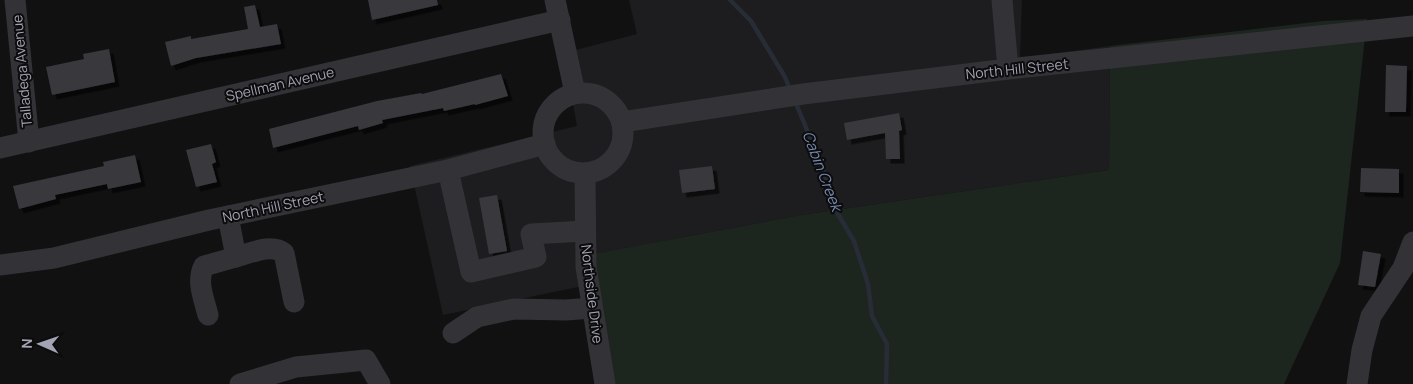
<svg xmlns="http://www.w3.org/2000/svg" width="1413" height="384" font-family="Manrope,sans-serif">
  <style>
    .built { fill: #1d1d1f }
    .green { fill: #1d251f }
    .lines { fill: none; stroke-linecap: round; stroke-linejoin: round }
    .stream { stroke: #272c36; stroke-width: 4.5 }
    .building { fill: #38383d; filter: url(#shadow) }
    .minor { stroke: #323237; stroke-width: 21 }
    .labels { text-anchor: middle; stroke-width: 4; stroke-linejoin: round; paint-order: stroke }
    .street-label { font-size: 14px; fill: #a2a3b3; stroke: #0c0c0d }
    .water-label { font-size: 15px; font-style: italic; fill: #7889af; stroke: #0c0c0d }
  </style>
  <defs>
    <filter id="shadow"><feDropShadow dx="4.5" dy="4.5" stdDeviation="0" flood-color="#0009"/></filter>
  </defs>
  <rect width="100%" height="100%" fill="#111112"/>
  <polygon class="built" points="629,0 1022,0 1020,58 1110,46 1109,170 801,215 578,257 583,286 443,315 410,166 577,126 564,53 637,34"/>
  <polygon class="green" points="1367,19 1340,263 1284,384 601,384 577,257 801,215 1109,170 1110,46 1323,21"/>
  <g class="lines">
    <g class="stream">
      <polyline points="730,0 751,21 785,77 790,90"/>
      <polyline points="795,101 823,169 835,209 854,241 868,284 872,316 887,344 886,384"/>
    </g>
  </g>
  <g class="building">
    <polygon points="368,0 437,0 438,5 372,20"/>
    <polygon points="255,5 260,27 277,24 281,44 196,58 171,66 165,42 191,36 191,39 248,29 244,7"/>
    <polygon points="109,49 115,82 52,95 46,67 84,59 83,54"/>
    <polygon points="1386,65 1407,66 1406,112 1385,112"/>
    <polygon points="501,74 508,96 475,105 475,104 444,111 443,108 382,120 383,123 359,130 358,126 273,148 269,129 377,101 421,93 422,94"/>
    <polygon points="899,113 902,130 899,131 900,159 886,159 885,133 847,140 844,123"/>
    <polygon points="211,144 216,162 212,164 217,182 196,187 186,150"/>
    <polygon points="135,155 141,182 108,189 107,184 55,195 56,199 19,209 13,186 104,166 103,162"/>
    <polygon points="712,166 715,189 682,193 679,170"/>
    <polygon points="1361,168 1399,169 1399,193 1360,192"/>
    <polygon points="497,195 507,251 489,254 479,198"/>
    <polygon points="1363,251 1381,254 1375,287 1358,285"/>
  </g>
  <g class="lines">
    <g class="minor">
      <polyline points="15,0 29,142"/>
      <polyline points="555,0 575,93"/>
      <polyline points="1002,0 1008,69"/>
      <circle cx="583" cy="133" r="40"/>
      <polyline points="622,122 803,94 1008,69 1413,26"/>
      <polyline points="0,148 560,20"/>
      <polyline points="448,170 471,272 536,257 531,234 585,231"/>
      <polyline points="585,173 586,267 605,384"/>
      <path d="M228,216l8,41c15,-4 35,-14 48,-4l10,49"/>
      <polyline points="0,265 54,258 209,220 448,170 545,144"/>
      <path d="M208,315c-4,-16 -12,-34 -4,-49l32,-9"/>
      <polyline points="453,333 477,317 514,309 566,310 592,308"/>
      <polyline points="240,384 296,367 366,360 380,384"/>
      <polyline points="1357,384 1362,350 1371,316 1403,268 1413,242"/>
    </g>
  </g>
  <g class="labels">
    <g class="street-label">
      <text transform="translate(1017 69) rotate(-6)" y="5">North Hill Street</text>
      <text transform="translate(22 71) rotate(-95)" y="5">Talladega Avenue</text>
      <text transform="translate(280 84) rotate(-13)" y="5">Spellman Avenue</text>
      <text transform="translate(273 207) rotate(-12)" y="5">North Hill Street</text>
      <text transform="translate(592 294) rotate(83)" y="5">Northside Drive</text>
    </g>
    <g class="water-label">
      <text transform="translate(822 171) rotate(69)" y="5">Cabin Creek</text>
    </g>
  </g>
  <g transform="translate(40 344) rotate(272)" stroke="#0c0c0d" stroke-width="4" paint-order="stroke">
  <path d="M0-4L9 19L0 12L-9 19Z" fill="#a2a3b3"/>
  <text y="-8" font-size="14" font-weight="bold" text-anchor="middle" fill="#a2a3b3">N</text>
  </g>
</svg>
